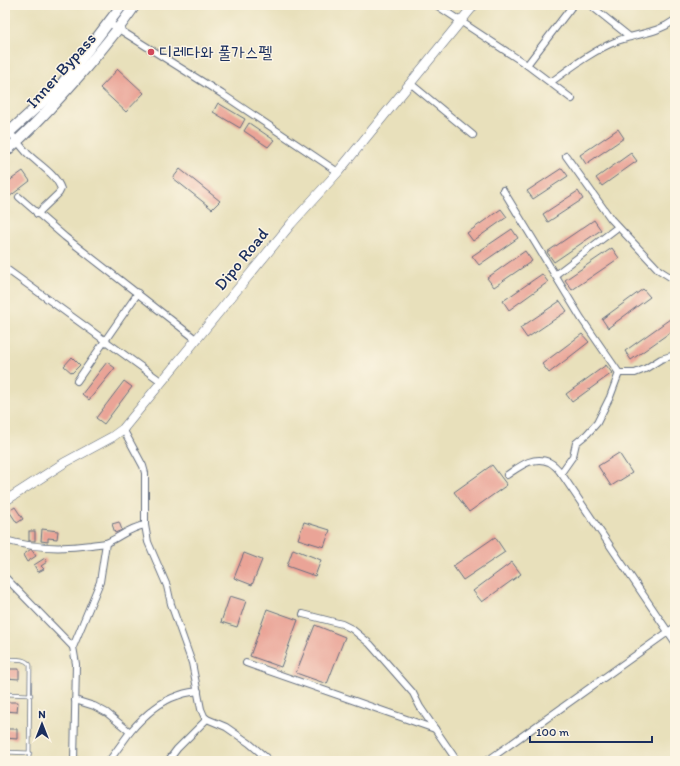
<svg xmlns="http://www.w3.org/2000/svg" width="680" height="766" font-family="Itim,'Poor Story',sans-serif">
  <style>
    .building { fill: #eaa497 }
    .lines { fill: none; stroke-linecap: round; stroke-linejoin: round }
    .lane-casing { stroke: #636d7f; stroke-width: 4.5 }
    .street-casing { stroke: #636d7f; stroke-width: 8 }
    .secondary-casing { stroke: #636d7f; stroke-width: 10 }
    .primary-casing { stroke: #636d7f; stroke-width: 12 }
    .lane { stroke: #fff; stroke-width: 3 }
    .street { stroke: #fff; stroke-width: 6 }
    .secondary { stroke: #fff; stroke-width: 9 }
    .primary { stroke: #fff; stroke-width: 10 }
    .poi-dot { fill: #d1495b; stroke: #fcf5e5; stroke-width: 1.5 }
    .labels { text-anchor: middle; stroke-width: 3; stroke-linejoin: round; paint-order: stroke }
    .poi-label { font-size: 17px; fill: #1b2f5e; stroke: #fcf5e5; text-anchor: start }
    .street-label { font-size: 17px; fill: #1b2f5e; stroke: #fcf5e5 }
  </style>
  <rect width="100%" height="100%" fill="#fcf5e5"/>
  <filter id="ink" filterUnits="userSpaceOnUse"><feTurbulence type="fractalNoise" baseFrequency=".025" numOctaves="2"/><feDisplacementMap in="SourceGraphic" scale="8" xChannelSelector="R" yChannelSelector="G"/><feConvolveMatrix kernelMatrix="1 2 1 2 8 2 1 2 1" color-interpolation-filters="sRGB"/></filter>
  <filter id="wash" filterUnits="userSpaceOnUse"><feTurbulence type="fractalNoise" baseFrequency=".012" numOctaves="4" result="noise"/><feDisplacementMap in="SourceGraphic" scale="16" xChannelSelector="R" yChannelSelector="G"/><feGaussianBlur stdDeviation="0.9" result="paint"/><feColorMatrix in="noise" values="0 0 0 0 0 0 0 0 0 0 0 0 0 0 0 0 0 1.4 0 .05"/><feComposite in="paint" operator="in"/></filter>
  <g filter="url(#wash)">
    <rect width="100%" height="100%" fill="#e8e0bb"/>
    <g id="blocks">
      <g class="building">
        <polygon points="118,69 144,93 126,112 100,88"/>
        <polygon points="218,103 245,119 240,128 213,112"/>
        <polygon points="249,123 274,140 268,147 244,131"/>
        <polygon points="618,129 624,138 586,164 580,155"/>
        <polygon points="631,153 637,161 602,186 596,178"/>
        <polygon points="562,168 568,176 533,199 527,191"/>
        <polygon points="180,169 220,201 212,209 173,178"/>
        <polygon points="23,171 30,181 5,200 5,184"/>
        <polygon points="578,191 583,199 548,222 543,214"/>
        <polygon points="501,209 507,217 473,241 467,233"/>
        <polygon points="594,220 601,230 554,262 547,252"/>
        <polygon points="512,229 518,238 479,265 472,256"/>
        <polygon points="612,248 619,258 572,290 565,280"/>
        <polygon points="525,251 532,261 494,287 487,278"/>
        <polygon points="542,274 548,282 509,310 503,301"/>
        <polygon points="643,289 650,297 608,328 602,319"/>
        <polygon points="560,301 567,311 527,338 520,328"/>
        <polygon points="670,319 675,327 675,329 631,360 625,351"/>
        <polygon points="582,334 589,342 549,373 542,364"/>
        <polygon points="72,357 80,365 72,373 64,366"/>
        <polygon points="107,362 115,368 89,400 82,394"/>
        <polygon points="606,365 612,373 572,402 566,394"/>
        <polygon points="124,381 132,387 104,424 96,418"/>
        <polygon points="619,453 632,473 611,486 598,466"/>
        <polygon points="492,465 507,485 469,512 454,492"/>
        <polygon points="15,507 23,519 17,523 9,511"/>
        <polygon points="119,522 122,530 115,533 112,524"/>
        <polygon points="304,522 330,530 324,547 298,539"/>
        <polygon points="42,529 58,531 57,539 48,538 48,542 41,541"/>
        <rect x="29" y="531" width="6" height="10"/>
        <polygon points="495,537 505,552 463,580 453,566"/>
        <polygon points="31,549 36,556 27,562 23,555"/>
        <polygon points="293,549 321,560 315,576 287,566"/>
        <polygon points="244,553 262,560 252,585 234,578"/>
        <polygon points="45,558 47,562 41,566 44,569 38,572 34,565"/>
        <polygon points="512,562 521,574 482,602 473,591"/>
        <polygon points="230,596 246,601 237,627 221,622"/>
        <polygon points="267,609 298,620 281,667 250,656"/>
        <polygon points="315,625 345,637 327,684 296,673"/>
        <polygon points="5,669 19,669 19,679 5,678"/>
        <polygon points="5,702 18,702 17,712 5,711"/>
        <polygon points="5,729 17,729 17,739 5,738"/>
      </g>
    </g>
  </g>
  <g filter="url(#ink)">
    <use href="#blocks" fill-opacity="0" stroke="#636d7f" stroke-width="1"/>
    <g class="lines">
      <defs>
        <g id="lane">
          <path d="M5,659c9,1 19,-2 25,6l-1,96"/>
          <polyline points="5,694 31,695"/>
          <polyline points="5,752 30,753"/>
        </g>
        <g id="street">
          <polyline points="436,5 527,65 572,99"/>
          <polyline points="590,5 630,37"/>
          <polyline points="109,23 222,94 338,172"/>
          <polyline points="527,65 573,5"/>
          <path d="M551,82c21,-15 41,-31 66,-41 21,-8 39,-7 58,-21"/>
          <polyline points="410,83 473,135"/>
          <path d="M5,126c7,9 14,18 22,27 11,11 29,21 34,36l-2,4 -22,21"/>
          <polyline points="566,156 611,219 659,270 670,277 675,279"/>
          <polyline points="19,197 65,237 197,340"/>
          <polyline points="5,268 162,382"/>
          <polyline points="555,275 503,190 581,318 619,373 635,373 645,369 661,359 675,355"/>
          <polyline points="555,275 618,227"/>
          <polyline points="77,381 138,293"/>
          <polyline points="123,429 143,466 145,473 145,525 148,542 167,586 171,604 192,663 201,709 204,716 207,719 226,727 249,743 270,761"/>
          <polyline points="561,473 573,456 576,443 587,434 597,423 610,397 619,373"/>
          <path d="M507,475c12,-8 26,-20 42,-13 4,2 9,7 12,11l114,169"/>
          <path d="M5,540c27,8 58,9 86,5 5,-1 11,-1 15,-2 15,-6 22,-15 39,-18"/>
          <polyline points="5,577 73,647 76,664 74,761"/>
          <polyline points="303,614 342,624 352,629 370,644 413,693 420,707 457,761"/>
          <polyline points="73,647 100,582 106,543"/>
          <polyline points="246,663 435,729"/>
          <polyline points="75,700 94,706 107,713 130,732 109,761"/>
          <path d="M130,732c12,-14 28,-30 47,-36 6,-3 14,-4 21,-5"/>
          <polyline points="168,761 177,749 207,719"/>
          <polyline points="487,761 675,627"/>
        </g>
        <polyline id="secondary" points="5,501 64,463 112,437 123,429 291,224 338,172 474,5"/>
        <g id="primary">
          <polyline points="5,136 61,85 122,5"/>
          <path d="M5,152c29,-25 54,-53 79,-82 18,-21 36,-42 51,-65"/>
        </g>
      </defs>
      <use href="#lane" class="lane-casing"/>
      <use href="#street" class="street-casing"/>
      <use href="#secondary" class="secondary-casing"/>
      <use href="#primary" class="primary-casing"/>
      <use href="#lane" class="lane"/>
      <use href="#street" class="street"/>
      <use href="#secondary" class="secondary"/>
      <use href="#primary" class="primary"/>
    </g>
  </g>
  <circle class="poi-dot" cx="151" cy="52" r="4"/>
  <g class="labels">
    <g class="poi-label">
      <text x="159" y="58">디레다와 풀가스펠</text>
    </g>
    <g class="street-label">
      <text transform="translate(61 70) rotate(-48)" y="6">Inner Bypass</text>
      <text transform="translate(241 259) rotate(-51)" y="6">Dipo Road</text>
    </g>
  </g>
  <rect width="680" height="766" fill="none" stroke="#fcf5e5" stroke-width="20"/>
  <g transform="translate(42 724)" stroke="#fcf5e5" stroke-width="3" paint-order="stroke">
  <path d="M0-3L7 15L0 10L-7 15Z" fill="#1b2f5e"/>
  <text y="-6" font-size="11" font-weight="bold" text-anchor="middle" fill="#1b2f5e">N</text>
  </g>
  <path d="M530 736v6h122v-6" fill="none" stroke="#1b2f5e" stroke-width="2"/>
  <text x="536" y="736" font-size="12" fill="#1b2f5e" stroke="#fcf5e5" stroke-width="3" paint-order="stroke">100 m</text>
</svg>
